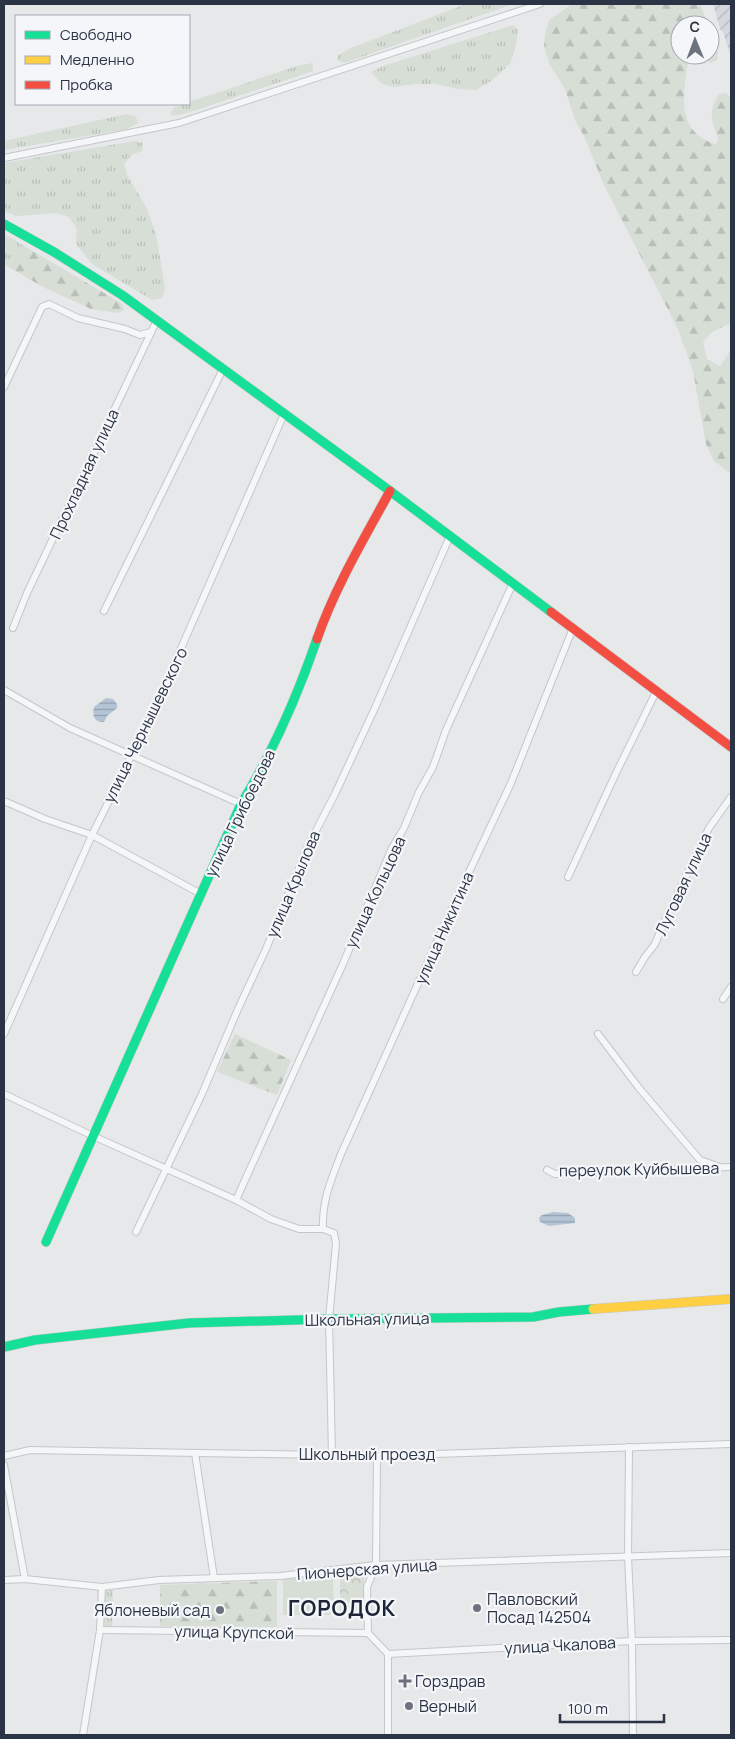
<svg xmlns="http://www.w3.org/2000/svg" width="735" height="1739" font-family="Manrope,sans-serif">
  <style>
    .industrial { fill: url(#industrial-furrows) }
    .grass { fill: url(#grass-tufts) }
    .forest { fill: url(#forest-firs) }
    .park { fill: url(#park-crowns) }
    .pitch { fill: #d6ded6 }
    .water { fill: url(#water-rules) }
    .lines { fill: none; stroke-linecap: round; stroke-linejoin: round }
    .street-casing { stroke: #c4c6c8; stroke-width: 8 }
    .fast-casing { stroke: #c4c6c8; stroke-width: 10 }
    .slow-casing { stroke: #c4c6c8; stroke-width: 10 }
    .jam-casing { stroke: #c4c6c8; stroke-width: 10 }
    .street { stroke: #f5f6f7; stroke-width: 6 }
    .fast { stroke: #16e098; stroke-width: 9 }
    .slow { stroke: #ffcf43; stroke-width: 9 }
    .jam { stroke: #f24e42; stroke-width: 9 }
    .poi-dot { fill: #6c737f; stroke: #f4f6f9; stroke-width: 2 }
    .labels { text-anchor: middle; stroke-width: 4.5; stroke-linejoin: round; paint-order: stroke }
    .street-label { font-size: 16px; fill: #2b3445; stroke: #f4f6f9 }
    .poi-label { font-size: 16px; fill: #2b3445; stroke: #f4f6f9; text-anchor: start }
    .district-label { font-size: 21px; font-weight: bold; letter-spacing: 1px; fill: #1d2536; stroke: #f4f6f9 }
  </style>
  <defs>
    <pattern id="industrial-furrows" width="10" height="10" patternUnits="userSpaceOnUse" patternTransform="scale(1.25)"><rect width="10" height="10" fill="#d4d7dd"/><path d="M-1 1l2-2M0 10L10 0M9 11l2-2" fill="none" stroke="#b6b9bf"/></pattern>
    <pattern id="grass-tufts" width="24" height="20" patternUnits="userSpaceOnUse" patternTransform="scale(1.25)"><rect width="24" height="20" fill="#d6ded6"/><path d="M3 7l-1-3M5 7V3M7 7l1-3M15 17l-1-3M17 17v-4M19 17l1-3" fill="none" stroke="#b8bfb9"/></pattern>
    <pattern id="forest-firs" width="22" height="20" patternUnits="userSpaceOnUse" patternTransform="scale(1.25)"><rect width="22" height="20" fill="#d6ded6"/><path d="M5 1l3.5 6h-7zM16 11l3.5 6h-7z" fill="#b8bfb9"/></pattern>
    <pattern id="park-crowns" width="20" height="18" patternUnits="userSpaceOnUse" patternTransform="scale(1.25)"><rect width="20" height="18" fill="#d6ded6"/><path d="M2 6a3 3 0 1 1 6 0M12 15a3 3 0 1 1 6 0" fill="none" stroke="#b8bfb9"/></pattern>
    <pattern id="water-rules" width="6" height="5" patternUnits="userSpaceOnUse" patternTransform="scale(1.25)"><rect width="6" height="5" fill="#b4c4d5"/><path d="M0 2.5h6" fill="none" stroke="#93a0af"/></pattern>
  </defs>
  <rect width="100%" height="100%" fill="#e6e8ea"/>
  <polygon class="industrial" points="713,4 731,4 731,57 723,32 720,29"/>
  <g class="grass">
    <polygon points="466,4 513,4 344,63 337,60 338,55 351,48"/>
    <polygon points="513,25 518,30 516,45 510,64 491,81 476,90 458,89 436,84 414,84 394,87 382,84 371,72 383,66"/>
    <polygon points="313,63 313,71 190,112 173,116 170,113 175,107 189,104 189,102 300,65"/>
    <polygon points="127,114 136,117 138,123 127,129 4,150 4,141"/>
    <polygon points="135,141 143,143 142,151 131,155 124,164 126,173 146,207 156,234 165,288 162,298 152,300 92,264 76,244 77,229 69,217 55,213 16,216 4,211 4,163"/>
    <polygon points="4,234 26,247 13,254 10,260 14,270 4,264"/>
    <polygon points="105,1590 113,1590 112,1626 104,1626"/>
  </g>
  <g class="forest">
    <path d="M572,4h128l8,21h-28v30h9c-5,34 -16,77 27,89l2,-6c-7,-19 -10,-26 1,-44l6,-1 6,4v226l-19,9 -9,10 4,17 13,7 11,-16v124l-17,-13 -8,-17 -13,-73 -15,-42 -74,-144 -20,-49 -9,-16 -10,-31 -15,-24 -6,-18 1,-12 4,-15z"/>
    <polygon points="710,31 718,52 717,60 710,63 705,55 710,55"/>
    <polygon points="26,247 121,303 124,310 118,313 91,309 43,287 14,270 10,260 13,254"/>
    <polygon points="235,1034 291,1060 277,1095 217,1072"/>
    <polygon points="277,1581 277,1627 160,1626 160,1585"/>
  </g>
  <polygon class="park" points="364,1572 364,1615 340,1615 340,1573"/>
  <polygon class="pitch" points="333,1577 334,1615 283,1615 283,1579"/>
  <g class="water">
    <path d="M106,698l7,1 4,5v4l-10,8 -3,6c-10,0 -12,-6 -10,-15z"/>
    <polygon points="553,1212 568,1213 575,1218 575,1223 549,1226 540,1222 539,1218 542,1215"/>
  </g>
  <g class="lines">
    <defs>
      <g id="street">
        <polyline points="4,158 179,123 540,4"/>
        <polyline points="4,387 42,307 49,304 78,318 125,329 140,335 151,332"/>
        <polyline points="104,611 223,369"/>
        <polyline points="13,628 27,593 157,320"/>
        <polyline points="4,690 70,728 241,804"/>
        <polyline points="4,801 45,819 92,835 201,894"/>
        <polyline points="568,877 617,771 656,692"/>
        <polyline points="636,972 645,957 655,944 666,918 709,828 731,797"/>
        <polyline points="723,999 731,987"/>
        <polyline points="4,1034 92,835 153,712 284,414"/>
        <polyline points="598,1034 639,1088 700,1160 717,1166"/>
        <polyline points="4,1094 93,1136 236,1200 271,1219 299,1229 323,1229 334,1233 336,1244 329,1319 332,1455"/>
        <polyline points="547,1170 555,1174 731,1167"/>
        <polyline points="236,1200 342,966 392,848 404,828 419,792 433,767 446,730 513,583"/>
        <path d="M323,1229c-1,-30 8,-48 18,-75l112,-248 58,-123 62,-155"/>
        <polyline points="136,1232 202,1094 238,1009 266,949 308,846 335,794 374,710 450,536"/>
        <polyline points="629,1447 628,1557 632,1641 633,1735"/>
        <polyline points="195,1453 214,1578"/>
        <polyline points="4,1456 30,1450 377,1456 731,1444"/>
        <polyline points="4,1465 25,1579"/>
        <polyline points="4,1580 25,1579 102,1587 159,1580 280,1576 376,1565 731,1553"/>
        <polyline points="100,1630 368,1633 388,1654 388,1735"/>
        <polyline points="368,1633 367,1587 376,1565 377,1456"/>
        <polyline points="388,1654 632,1641 731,1640"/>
        <polyline points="83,1735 100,1630 102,1587"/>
      </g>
      <g id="fast">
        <polyline points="4,224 54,252 122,295 390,491 551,612"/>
        <path d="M46,1242l195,-438c32,-52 56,-107 76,-165"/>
        <polyline points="4,1347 35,1340 189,1323 329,1319 533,1317 559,1312 593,1309"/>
      </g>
      <polyline id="slow" points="593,1309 731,1299"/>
      <g id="jam">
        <polyline points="551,612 731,747"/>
        <path d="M317,639c18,-52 47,-100 73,-148"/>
      </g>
    </defs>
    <use href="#street" class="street-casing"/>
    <use href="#fast" class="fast-casing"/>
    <use href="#slow" class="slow-casing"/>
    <use href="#jam" class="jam-casing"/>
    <use href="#street" class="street"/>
    <use href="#fast" class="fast"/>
    <use href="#slow" class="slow"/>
    <use href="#jam" class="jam"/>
  </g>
  <g class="poi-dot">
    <circle cx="477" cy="1608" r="5"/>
    <circle cx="220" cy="1610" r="5"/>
    <path d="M402.5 1673.5h5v5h5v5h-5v5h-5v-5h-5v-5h5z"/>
    <circle cx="409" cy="1706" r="5"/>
  </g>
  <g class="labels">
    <g class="street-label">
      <text transform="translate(84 474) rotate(-65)" y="6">Прохладная улица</text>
      <text transform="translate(145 725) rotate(-64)" y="6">улица Чернышевского</text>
      <text transform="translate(240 813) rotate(-64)" y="6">улица Грибоедова</text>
      <text transform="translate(293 884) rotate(-67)" y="6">улица Крылова</text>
      <text transform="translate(683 884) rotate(-65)" y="6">Луговая улица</text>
      <text transform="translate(375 892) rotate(-65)" y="6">улица Кольцова</text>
      <text transform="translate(444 928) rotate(-66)" y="6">улица Никитина</text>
      <text transform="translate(639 1169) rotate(-1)" y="6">переулок Куйбышева</text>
      <text transform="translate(367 1319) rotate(-1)" y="6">Школьная улица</text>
      <text x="367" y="1460">Школьный проезд</text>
      <text transform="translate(367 1569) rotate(-4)" y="6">Пионерская улица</text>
      <text transform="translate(234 1632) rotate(1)" y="6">улица Крупской</text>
      <text transform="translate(560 1645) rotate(-3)" y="6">улица Чкалова</text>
    </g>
    <g class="poi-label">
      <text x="487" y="1605">Павловский<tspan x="487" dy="18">Посад 142504</tspan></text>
      <text x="210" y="1616" text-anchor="end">Яблоневый сад</text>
      <text x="415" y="1687">Горздрав</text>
      <text x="419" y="1712">Верный</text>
    </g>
    <g class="district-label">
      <text x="342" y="1616">ГОРОДОК</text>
    </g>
  </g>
  <rect width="735" height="1739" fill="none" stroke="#2b3445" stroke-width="10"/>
  <rect x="15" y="15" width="175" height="90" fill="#f4f6f9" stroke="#a4a8b1"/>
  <rect x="25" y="31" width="25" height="8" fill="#16e098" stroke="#a4a8b1"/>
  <text x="60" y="40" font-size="15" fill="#2b3445">Свободно</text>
  <rect x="25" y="56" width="25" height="8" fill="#ffcf43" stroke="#a4a8b1"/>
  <text x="60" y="65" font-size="15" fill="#2b3445">Медленно</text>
  <rect x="25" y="81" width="25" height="8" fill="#f24e42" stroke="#a4a8b1"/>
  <text x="60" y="90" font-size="15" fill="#2b3445">Пробка</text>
  <g transform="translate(695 40) rotate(359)"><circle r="24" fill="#f4f6f9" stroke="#a4a8b1"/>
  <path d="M0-4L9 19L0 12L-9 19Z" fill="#6c737f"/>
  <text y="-8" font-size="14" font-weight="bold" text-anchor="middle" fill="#2b3445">С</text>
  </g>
  <path d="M560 1714v8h104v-8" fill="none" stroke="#2b3445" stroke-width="2.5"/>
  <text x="568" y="1714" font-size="15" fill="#2b3445" stroke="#f4f6f9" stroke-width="4" paint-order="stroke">100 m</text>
</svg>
